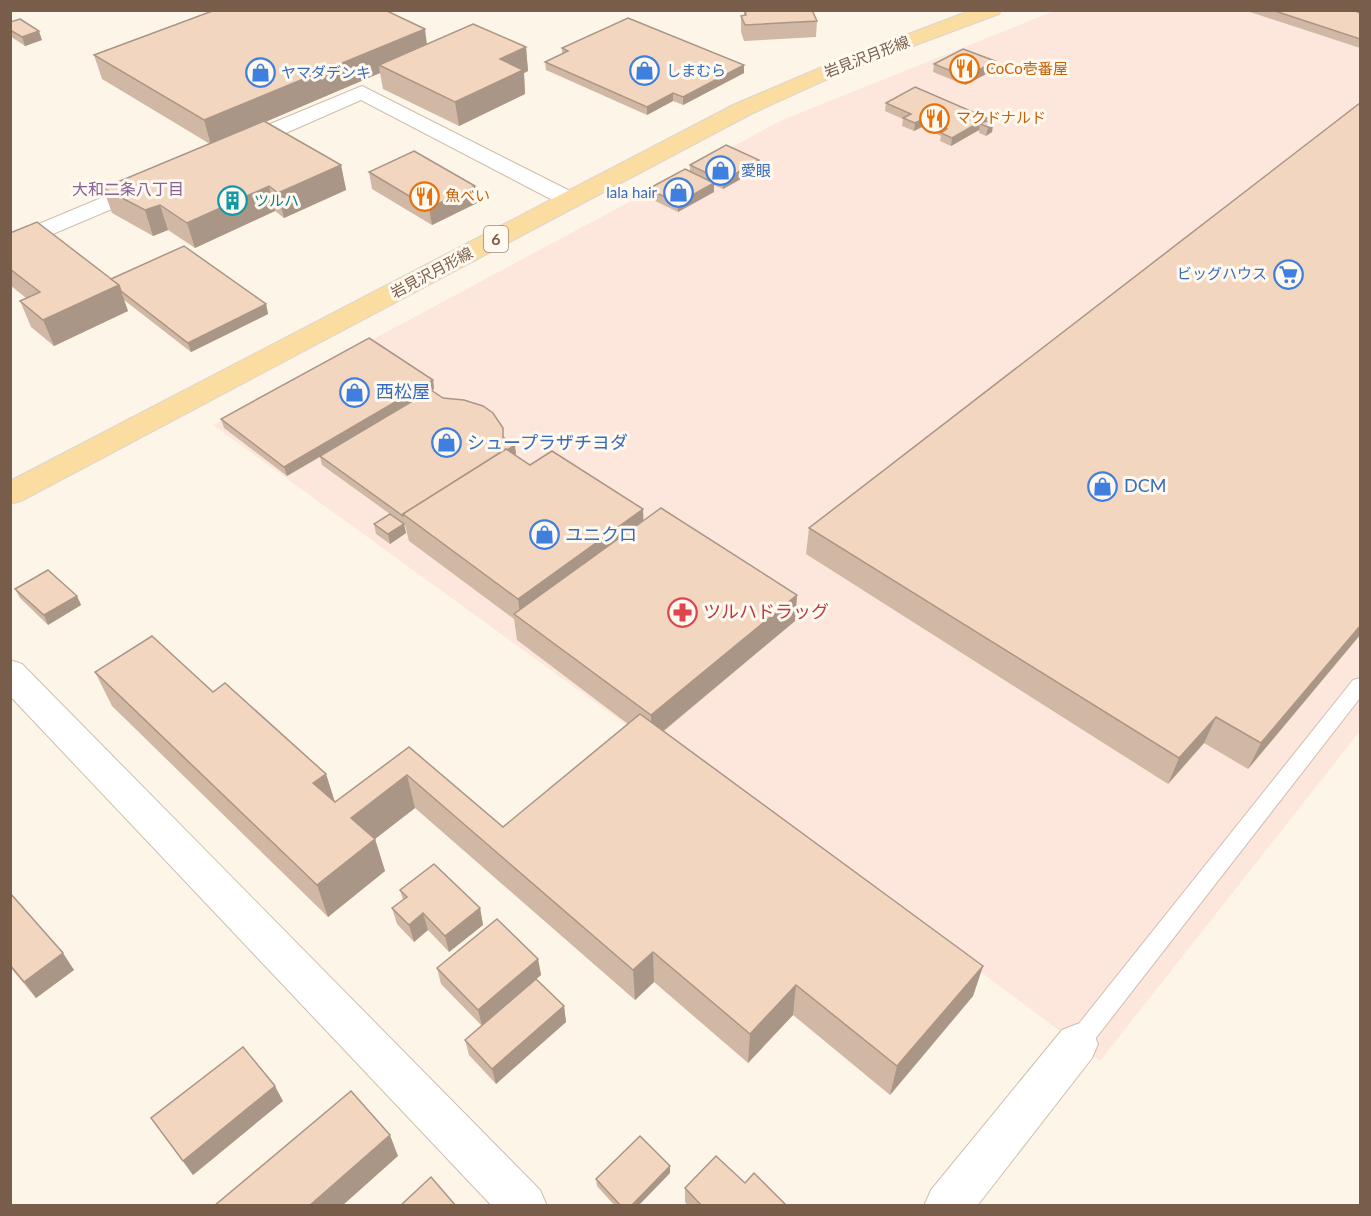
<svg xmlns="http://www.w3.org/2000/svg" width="1371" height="1216" font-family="Lato,'Noto Sans JP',sans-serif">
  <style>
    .commercial { fill: #fde7dc }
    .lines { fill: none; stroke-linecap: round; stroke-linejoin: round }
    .lane-casing { stroke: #cfbead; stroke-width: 2 }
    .street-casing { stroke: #cfbead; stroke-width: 2 }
    .primary-casing { stroke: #dcd5d0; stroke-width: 2 }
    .lane { fill: #fff; fill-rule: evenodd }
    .street { fill: #fff; fill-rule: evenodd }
    .primary { fill: #fbdda1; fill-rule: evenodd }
    .wall { fill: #d1b8a4 }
    .shaded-wall { fill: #aa9686 }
    .building { fill: #f3d6bf; stroke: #aa9686; stroke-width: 1.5 }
    .labels { text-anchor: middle; stroke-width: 6; stroke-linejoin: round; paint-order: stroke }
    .far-street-label { font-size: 15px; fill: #785d4b; stroke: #fff9ef }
    .far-food-label { font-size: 15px; fill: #c56008; stroke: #fff9ef; text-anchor: start }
    .far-shop-label { font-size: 15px; fill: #366cbe; stroke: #fff9ef; text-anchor: start }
    .far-culture-label { font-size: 15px; fill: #0d838f; stroke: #fff9ef; text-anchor: start }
    .far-neighbourhood-label { font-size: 16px; fill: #856394; stroke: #fff9ef }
    .shield { fill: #fff9ef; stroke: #a08c7c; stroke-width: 1.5 }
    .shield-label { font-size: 16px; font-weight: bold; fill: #785d4b }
    .shop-label { font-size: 18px; fill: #366cbe; stroke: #fff9ef; text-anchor: start }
    .health-label { font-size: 18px; fill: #be3a42; stroke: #fff9ef; text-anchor: start }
  </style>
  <rect width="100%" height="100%" fill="#fdf6e8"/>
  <polygon class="commercial" points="1348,10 1360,14 1360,731 1100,1061 840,867 749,814 213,425 782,120 1054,11"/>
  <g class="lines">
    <defs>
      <polygon id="lane" points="1360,678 1360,698 1085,1052 1077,1055 1069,1052 1065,1044 1069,1036 1353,680"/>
      <g id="street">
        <polygon points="362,86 578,195 582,200 578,205 570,207 562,205 361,100 245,151 237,153 229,151 226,146 229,141"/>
        <polygon points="149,178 157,180 161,185 157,190 10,252 10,236"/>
        <polygon points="10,660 22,664 540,1190 547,1206 492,1206 10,696"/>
        <polygon points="1077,1024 1092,1030 1098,1044 1092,1058 977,1206 924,1206 931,1190 1062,1030"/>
      </g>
      <polygon id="primary" points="972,10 1001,10 999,14 843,72 751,114 21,501 10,504 10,481 735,104 829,64"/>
    </defs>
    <use href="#lane" class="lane-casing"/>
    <use href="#street" class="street-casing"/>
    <use href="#primary" class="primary-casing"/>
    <use href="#lane" class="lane"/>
    <use href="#street" class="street"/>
    <use href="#primary" class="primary"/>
  </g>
  <g class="wall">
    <polygon points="744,10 812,10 817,21 816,37 744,41 741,32 741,16 744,15"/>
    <polygon points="1247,10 1353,10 1360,13 1360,48 1247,11"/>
    <polygon points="10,22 42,40 25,46 10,36"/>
    <polygon points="427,44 526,47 528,71 524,73 525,94 459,126 383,89 380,73 265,122 341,165 346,190 284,218 275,211 195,248 168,230 153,236 112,213 103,188 210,144 102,79 94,55"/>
    <polygon points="562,48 744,73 683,105 673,101 647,115 546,70 545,62 562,54"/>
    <polygon points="934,64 994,70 965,85 933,72"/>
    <polygon points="886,103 987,121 993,124 992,132 986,136 979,133 979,130 951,146 940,141 941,136 922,127 914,131 902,126 903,119 885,111"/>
    <polygon points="1360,103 1360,635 1248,769 1204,743 1168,784 806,554 809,528"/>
    <polygon points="690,165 759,169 723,189 714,185 714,192 678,212 649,198 648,189 690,171"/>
    <polygon points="369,172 477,203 432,225 372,189"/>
    <polygon points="10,233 111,279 266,304 268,314 191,352 124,300 128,311 54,346 31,327 20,301 26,298 10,285"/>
    <polygon points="433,380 434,389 432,391 504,438 516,454 514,455 530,465 797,595 795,621 664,731 983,966 973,996 890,1095 793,1015 748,1063 654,982 635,1000 415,808 375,839 385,871 328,917 112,706 95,672 213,692 326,774 335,802 409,747 503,827 628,724 517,640 514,619 409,541 405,525 404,525 406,533 390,544 376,534 374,524 390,514 322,465 320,457 287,476 224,428 221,419"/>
    <polygon points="15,589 77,596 81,605 48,625 20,598"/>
    <polygon points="400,890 480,908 483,925 449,952 428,930 414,942 397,924 392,908 403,900"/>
    <polygon points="10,893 74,970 36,998 10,967"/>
    <polygon points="538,959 541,975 536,979 564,1006 566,1022 496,1084 469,1055 465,1040 482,1026 441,984 437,968"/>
    <polygon points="283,1101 193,1175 151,1118"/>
    <polygon points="670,1173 638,1206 615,1206 597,1186 596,1179"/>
    <polygon points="745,1183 787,1206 688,1206 685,1202 685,1188"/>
  </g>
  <g class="shaded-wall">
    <polygon points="425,29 428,53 379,65 380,73 211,145 204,120"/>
    <polygon points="39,31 42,40 25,46 22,37"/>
    <polygon points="526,47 528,71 524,73 525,94 459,126 455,102 500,59"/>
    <polygon points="995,61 994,70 965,85 966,77"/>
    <polygon points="744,65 744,73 683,105 683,97"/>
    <polygon points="673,93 673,101 647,115 647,107"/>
    <polygon points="987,118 986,126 980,124 979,130 951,146 952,138"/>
    <polygon points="923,119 922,127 914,131 915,123"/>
    <polygon points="993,124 992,132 986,136 988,127"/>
    <polygon points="759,160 759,169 723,189 723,181"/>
    <polygon points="341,165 346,190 284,218 278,193"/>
    <polygon points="714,183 714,192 678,212 678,203"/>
    <polygon points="269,186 275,211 195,248 187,223"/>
    <polygon points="475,186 477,203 432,225 429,208"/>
    <polygon points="160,205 168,230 153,236 145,210"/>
    <polygon points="119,285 128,311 54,346 43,320"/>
    <polygon points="266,304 268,314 191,352 188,343"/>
    <polygon points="433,380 434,389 287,476 284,467"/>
    <polygon points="515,445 516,454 412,521 404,515"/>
    <polygon points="643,509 644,536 521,620 518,599"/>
    <polygon points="404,524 406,533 390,544 388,534"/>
    <polygon points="797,595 795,621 651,741 651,715"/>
    <polygon points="77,596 81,605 48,625 44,615"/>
    <polygon points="1360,626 1360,635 1248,769 1261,743"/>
    <polygon points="1216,717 1204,743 1168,784 1179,758"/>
    <polygon points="326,774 336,806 313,783"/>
    <polygon points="407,775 415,808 375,839 385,871 328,917 317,885 351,818"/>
    <polygon points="480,908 483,925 449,952 445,936"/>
    <polygon points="423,913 428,930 414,942 409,925"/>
    <polygon points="653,952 654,982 635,1000 633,970"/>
    <polygon points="63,953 74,970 36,998 24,982"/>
    <polygon points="538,959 541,975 482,1026 478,1010"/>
    <polygon points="983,966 973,996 890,1095 897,1066"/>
    <polygon points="796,985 793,1015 748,1063 750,1034"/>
    <polygon points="564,1006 566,1022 496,1084 492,1069"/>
    <polygon points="275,1086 283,1101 193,1175 183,1161"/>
    <polygon points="390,1135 398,1156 342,1206 309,1206"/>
    <polygon points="670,1166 670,1173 638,1206 631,1206"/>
  </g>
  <g class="building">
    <polygon points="215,10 385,10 425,29 204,120 94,55"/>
    <polygon points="745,10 812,10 817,21 745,25 741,16 746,15"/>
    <polygon points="1272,10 1353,10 1360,13 1360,39"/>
    <polygon points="628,18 744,65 683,97 673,93 647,107 545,62 568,51 562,48"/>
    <polygon points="20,19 39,31 22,37 10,30 10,22"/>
    <polygon points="473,24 526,47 500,59 523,70 455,102 379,65"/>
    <polygon points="963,49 995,61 966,77 934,64"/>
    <polygon points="915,87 987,118 952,138 941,133 947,129 923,119 915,123 903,118 911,114 886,103"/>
    <polygon points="1360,103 1360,626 1261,743 1216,717 1179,758 809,528"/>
    <polygon points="264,121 341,165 278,193 269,186 187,223 160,205 145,210 103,188"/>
    <polygon points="986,121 993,124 988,127 980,124"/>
    <polygon points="726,145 759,160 723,181 690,165"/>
    <polygon points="414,151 475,186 429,208 369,172"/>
    <polygon points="685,169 714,183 678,203 648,189"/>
    <polygon points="37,222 119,285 43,320 20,301 40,292 10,269 10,233"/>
    <polygon points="184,246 266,304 188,343 121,291 119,285 111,279"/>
    <polygon points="369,338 433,380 284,467 221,419"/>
    <polygon points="431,390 443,398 464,400 483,406 493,413 503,428 503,437 515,445 507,450 506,449 403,514 404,515 403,516 320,456"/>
    <polygon points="506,449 530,465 552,451 643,509 518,599 403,514"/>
    <polygon points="661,508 797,595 651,715 514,614"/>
    <polygon points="390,514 404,524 388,534 374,524"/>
    <polygon points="48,570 77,596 44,615 15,589"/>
    <polygon points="152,636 213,692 225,683 326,774 313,783 335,802 409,747 503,827 640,714 983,966 897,1066 796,985 750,1034 653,952 633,970 407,775 351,818 375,839 317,885 95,672"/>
    <polygon points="434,864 480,908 445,936 423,913 409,925 392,908 407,897 400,890"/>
    <polygon points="10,893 63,953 24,982 10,965"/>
    <polygon points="497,919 538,959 478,1010 437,968"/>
    <polygon points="536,979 564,1006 492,1069 465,1040"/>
    <polygon points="243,1047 275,1086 183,1161 151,1118"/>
    <polygon points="351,1091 390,1135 309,1206 214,1206"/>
    <polygon points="640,1136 670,1166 631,1206 621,1206 596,1179"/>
    <polygon points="716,1156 745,1183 754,1173 787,1206 702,1206 685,1188"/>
    <polygon points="431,1177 456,1206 400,1206"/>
  </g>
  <defs>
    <symbol id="restaurant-ring" viewBox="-11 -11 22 22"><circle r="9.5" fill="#fff9ef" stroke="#e8710a" stroke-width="1.5"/><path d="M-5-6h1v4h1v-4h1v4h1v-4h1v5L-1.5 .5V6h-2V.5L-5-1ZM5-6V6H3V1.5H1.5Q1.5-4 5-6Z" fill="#e8710a"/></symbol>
    <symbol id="shop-ring" viewBox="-11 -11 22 22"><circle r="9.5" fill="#fff9ef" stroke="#3f7fe0" stroke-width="1.5"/><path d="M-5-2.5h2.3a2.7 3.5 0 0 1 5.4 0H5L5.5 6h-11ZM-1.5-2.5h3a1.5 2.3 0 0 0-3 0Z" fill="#3f7fe0"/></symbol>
    <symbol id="building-ring" viewBox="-11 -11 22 22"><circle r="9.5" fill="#fff9ef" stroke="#0f9aa8" stroke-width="1.5"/><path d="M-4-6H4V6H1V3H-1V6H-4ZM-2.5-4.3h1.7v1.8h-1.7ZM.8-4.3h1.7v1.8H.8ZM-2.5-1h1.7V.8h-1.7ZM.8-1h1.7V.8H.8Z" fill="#0f9aa8"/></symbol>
    <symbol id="supermarket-ring" viewBox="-11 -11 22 22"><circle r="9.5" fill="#fff9ef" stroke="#3f7fe0" stroke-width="1.5"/><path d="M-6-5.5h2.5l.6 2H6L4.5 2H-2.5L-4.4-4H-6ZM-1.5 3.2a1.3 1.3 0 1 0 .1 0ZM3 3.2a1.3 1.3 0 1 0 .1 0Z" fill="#3f7fe0"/></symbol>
    <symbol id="pharmacy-ring" viewBox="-11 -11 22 22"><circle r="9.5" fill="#fff9ef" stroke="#e0444e" stroke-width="1.5"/><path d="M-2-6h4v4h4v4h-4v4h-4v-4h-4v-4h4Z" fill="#e0444e"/></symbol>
  </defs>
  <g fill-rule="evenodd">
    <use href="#restaurant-ring" x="948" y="52" width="33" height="33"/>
    <use href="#shop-ring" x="628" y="54" width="33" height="33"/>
    <use href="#shop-ring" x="244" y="56" width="33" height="33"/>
    <use href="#restaurant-ring" x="918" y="102" width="33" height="33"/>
    <use href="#shop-ring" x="704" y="154" width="33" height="33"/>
    <use href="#shop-ring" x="662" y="176" width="33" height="33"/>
    <use href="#restaurant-ring" x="408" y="180" width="33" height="33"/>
    <use href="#building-ring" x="216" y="184" width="33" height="33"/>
    <use href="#supermarket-ring" x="1272" y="258" width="33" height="33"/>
    <use href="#shop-ring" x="338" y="376" width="33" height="33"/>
    <use href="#shop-ring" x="430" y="426" width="33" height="33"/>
    <use href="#shop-ring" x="1086" y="470" width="33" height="33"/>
    <use href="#shop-ring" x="528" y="518" width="33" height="33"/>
    <use href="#pharmacy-ring" x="666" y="596" width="33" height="33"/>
  </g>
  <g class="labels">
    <g class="far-street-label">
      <text transform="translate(867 57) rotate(-21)" y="5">岩見沢月形線</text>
      <text transform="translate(432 273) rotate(-28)" y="5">岩見沢月形線</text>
    </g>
    <g class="far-food-label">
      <text x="986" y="74">CoCo壱番屋</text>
      <text x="956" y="123">マクドナルド</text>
      <text x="445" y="201">魚べい</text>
    </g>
    <g class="far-shop-label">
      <text x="666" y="76">しまむら</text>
      <text x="281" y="78">ヤマダデンキ</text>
      <text x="741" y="176">愛眼</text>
      <text x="657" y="198" text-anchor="end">lala hair</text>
      <text x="1267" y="279" text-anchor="end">ビッグハウス</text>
    </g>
    <g class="far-culture-label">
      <text x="254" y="206">ツルハ</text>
    </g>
    <g class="far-neighbourhood-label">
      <text x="128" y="195">大和二条八丁目</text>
    </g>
    <rect class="shield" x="484" y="226" width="24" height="26" rx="4.5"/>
    <g class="shield-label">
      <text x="496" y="245">6</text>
    </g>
    <g class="shop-label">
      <text x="376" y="398">西松屋</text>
      <text x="467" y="449">シュープラザチヨダ</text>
      <text x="1124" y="492">DCM</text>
      <text x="565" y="541">ユニクロ</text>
    </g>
    <g class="health-label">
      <text x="703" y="618">ツルハドラッグ</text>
    </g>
  </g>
  <rect width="1371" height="1216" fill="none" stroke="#785d4b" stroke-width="24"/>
</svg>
